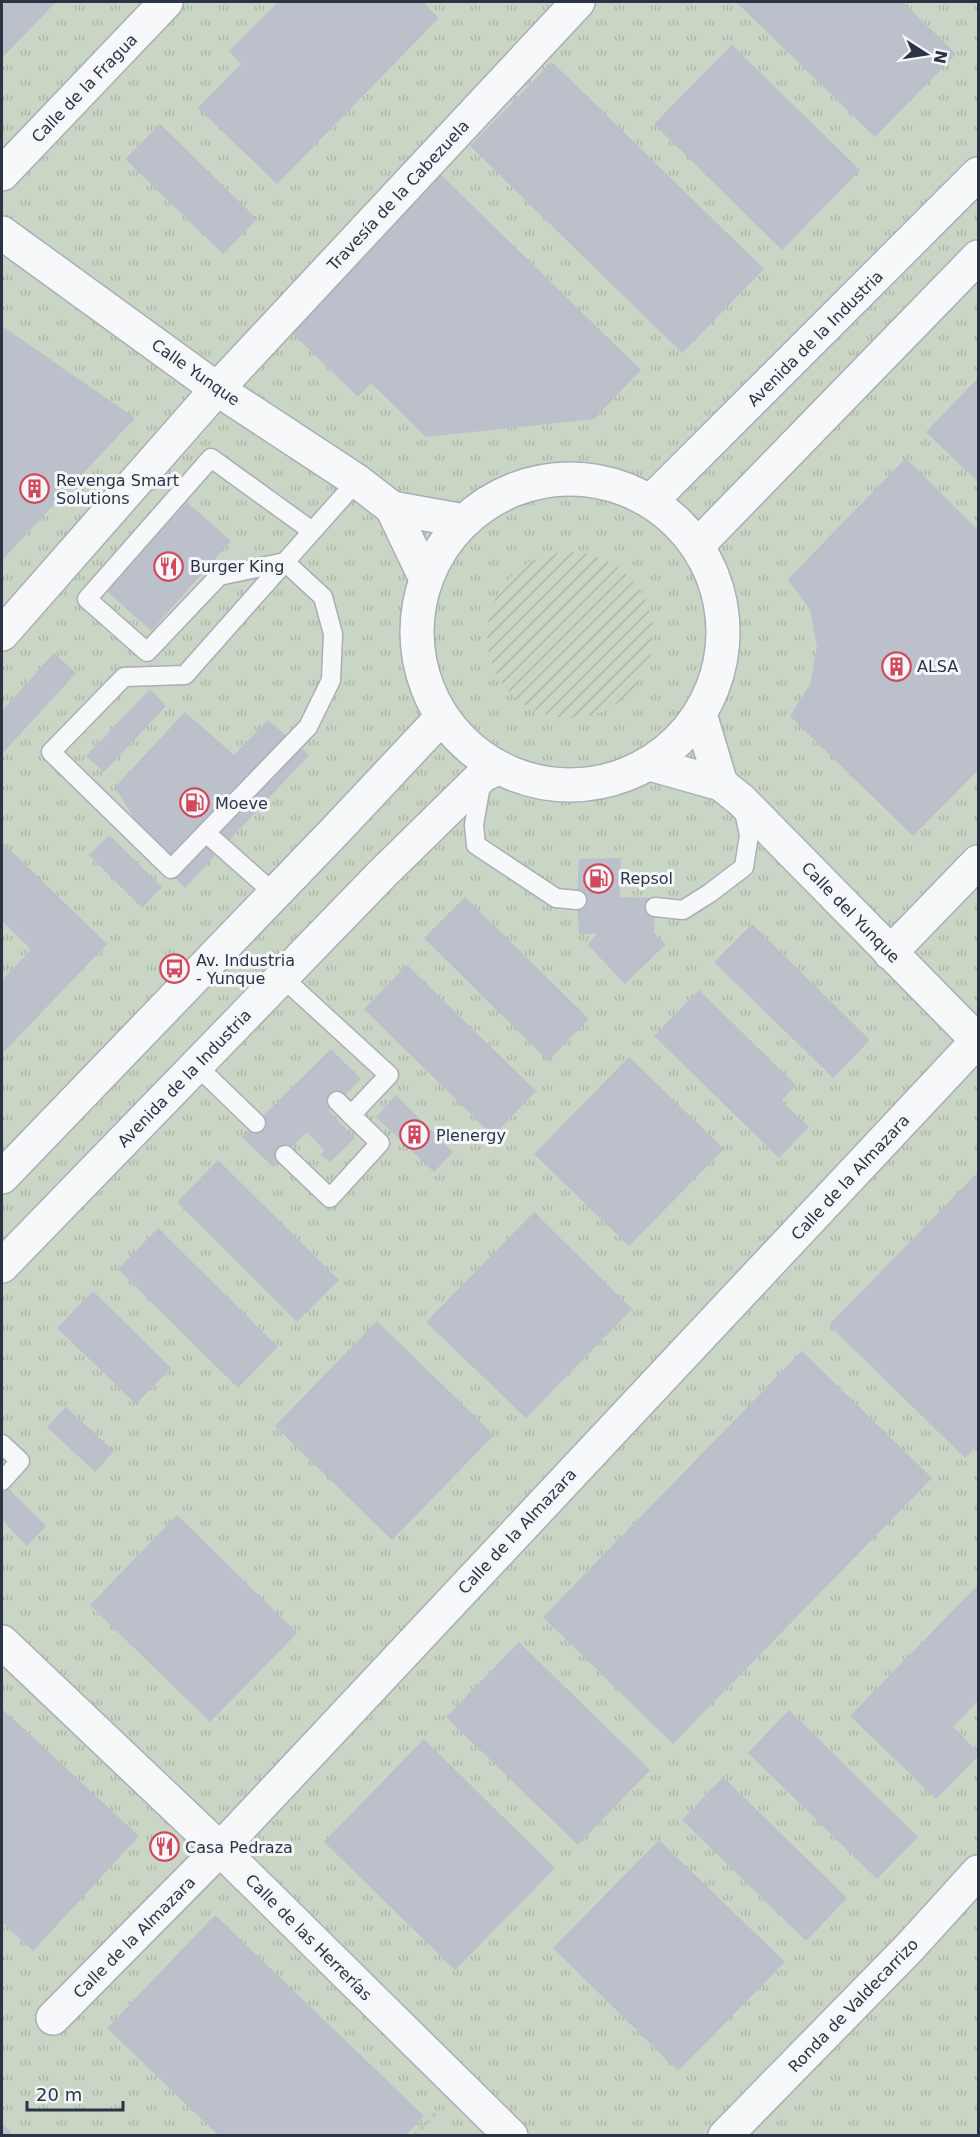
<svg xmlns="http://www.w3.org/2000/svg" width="980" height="2137" font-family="'DejaVu Sans',sans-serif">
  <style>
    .grass { fill: url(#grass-tufts) }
    .garden { fill: url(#garden-furrows) }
    .building { fill: #bbc0ca }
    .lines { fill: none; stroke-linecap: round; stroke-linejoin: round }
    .service-casing { stroke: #a9aeb7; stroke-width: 21 }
    .minor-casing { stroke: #a9aeb7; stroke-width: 36 }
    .tertiary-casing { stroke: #a9aeb7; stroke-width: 36 }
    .path { stroke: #c2c5cb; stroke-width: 4; stroke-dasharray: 4.5 4.5; stroke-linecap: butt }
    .service { stroke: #f7f8fa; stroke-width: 18 }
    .minor { stroke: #f7f8fa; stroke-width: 33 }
    .tertiary { stroke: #f7f8fa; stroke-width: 33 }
    .labels { text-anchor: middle; stroke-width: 6; stroke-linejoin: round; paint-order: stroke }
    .street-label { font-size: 16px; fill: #2b3445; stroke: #f4f6f9 }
    .poi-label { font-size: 16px; fill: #2b3445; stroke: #f4f6f9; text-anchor: start }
  </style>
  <defs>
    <pattern id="grass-tufts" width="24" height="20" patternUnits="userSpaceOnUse" patternTransform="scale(1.5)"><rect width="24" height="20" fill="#c9d6c5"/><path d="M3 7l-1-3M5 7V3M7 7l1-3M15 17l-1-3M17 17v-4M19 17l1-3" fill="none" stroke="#adb8ab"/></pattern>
    <pattern id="garden-furrows" width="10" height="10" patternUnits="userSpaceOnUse" patternTransform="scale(1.5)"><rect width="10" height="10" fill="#c9d6c5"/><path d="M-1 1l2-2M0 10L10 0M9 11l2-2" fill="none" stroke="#adb8ab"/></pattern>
  </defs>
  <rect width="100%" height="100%" fill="#e4e7ec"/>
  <rect class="grass" x="2" y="2" width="976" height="2133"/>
  <circle class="garden" cx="570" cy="635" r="83"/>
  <g class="building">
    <polygon points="2,2 56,2 2,58"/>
    <polygon points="278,2 428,2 425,4 439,18 277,184 198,108 241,64 229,51"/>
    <polygon points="736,2 903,2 956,54 875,137"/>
    <polygon points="732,45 860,170 782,250 654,124"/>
    <polygon points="552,62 764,269 682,353 470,146"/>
    <polygon points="160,124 257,219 223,254 125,159"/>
    <polygon points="436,170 641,370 594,419 426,437 371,383 358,397 284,325"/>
    <polygon points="2,326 135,418 2,560"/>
    <polygon points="978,378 978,482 926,432"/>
    <polygon points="906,458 978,530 978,770 913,836 790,716 810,684 817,647 810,610 788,579"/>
    <polygon points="187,502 231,541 151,631 107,591"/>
    <polygon points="54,653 76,673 2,754 2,711"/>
    <polygon points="150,689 166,706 104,772 86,756"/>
    <polygon points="185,712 234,755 268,720 309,755 185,888 145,849 155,839 135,820 115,787"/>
    <polygon points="109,835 162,887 142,908 89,855"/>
    <polygon points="2,842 107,944 2,1054 2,980 31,950 2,921"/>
    <polygon points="621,858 620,897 655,898 654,935 666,944 625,984 588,945 597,933 579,935 577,900 579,859"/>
    <polygon points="465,897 589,1019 548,1061 424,938"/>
    <polygon points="752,924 870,1040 833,1078 714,962"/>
    <polygon points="407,965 536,1091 493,1136 364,1009"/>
    <polygon points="699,990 796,1085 781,1101 809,1127 779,1158 654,1036"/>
    <polygon points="331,1049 361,1079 329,1111 355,1138 330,1162 321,1155 324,1150 307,1132 273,1167 242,1137"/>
    <polygon points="629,1057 724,1149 629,1246 534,1154"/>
    <polygon points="396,1095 453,1152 434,1172 376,1117"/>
    <polygon points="218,1160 339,1280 297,1322 177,1202"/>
    <polygon points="978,1172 978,1445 965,1458 829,1325"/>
    <polygon points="534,1212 632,1309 526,1418 426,1322"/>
    <polygon points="158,1228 278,1347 238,1388 118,1269"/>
    <polygon points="93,1291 171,1368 136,1404 57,1328"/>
    <polygon points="377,1321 494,1435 392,1540 275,1426"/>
    <polygon points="802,1351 932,1478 673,1744 543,1617"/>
    <polygon points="66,1407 114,1451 95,1472 47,1427"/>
    <polygon points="2,1482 46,1526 27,1546 2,1520"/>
    <polygon points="177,1515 297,1633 210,1722 90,1605"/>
    <polygon points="978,1585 978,1701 953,1727 978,1752 978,1756 936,1799 850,1716"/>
    <polygon points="519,1642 650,1770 578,1845 446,1717"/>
    <polygon points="2,1709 139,1836 33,1951 2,1922"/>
    <polygon points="789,1710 918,1837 877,1879 748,1753"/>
    <polygon points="424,1739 555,1868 455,1970 324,1842"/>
    <polygon points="723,1777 847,1898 806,1941 682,1820"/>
    <polygon points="659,1840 785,1962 678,2071 553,1948"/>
    <polygon points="215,1915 424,2116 405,2136 219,2136 107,2028"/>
    <polygon points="2,2123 14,2136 2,2136"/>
  </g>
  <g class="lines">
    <defs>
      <g id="service">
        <polyline points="312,531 211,458 87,599 147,652 219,576 285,562 357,481"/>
        <polygon points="285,562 323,597 333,634 331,680 308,727 171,869 51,752 124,677 185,675"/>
        <polyline points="482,779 474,825 476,845 556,898 577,900"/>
        <polyline points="206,833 275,894"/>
        <polyline points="655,907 683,910 710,893 744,867 749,835 743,807"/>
        <polyline points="282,977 389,1075 351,1115 380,1143 330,1198 285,1155"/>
        <polyline points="196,1065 256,1123"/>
        <polyline points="337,1101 351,1115"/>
        <polyline points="2,1444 20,1461 2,1481"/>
      </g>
      <g id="minor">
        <polyline points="2,174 166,2"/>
        <polyline points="2,233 217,389 357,481 392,508 464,521"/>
        <polyline points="392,508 426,579"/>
        <polyline points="2,634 217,389 578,2"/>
        <polyline points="700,714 721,784"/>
        <polyline points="650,764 721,784 741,800 978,1041"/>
        <polyline points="890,953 978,862"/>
        <polyline points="2,1642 220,1849 511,2136"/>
        <polyline points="53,2018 220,1849 978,1040"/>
        <polyline points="725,2136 910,1947 978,1872"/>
      </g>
      <g id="tertiary">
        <circle cx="570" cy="632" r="153"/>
        <polyline points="651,501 978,174"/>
        <polyline points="697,546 978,257"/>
        <polyline points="2,1177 337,829 442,717"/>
        <polyline points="2,1266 383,873 483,775 498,768"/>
      </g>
    </defs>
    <use href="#service" class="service-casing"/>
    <use href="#minor" class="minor-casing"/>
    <use href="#tertiary" class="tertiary-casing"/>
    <polyline class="path" points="414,2136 439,2110"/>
    <use href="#service" class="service"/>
    <use href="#minor" class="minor"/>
    <use href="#tertiary" class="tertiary"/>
  </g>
  <defs>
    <symbol id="building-ring" viewBox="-11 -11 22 22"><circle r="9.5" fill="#f4f6f9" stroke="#d1495b" stroke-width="1.5"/><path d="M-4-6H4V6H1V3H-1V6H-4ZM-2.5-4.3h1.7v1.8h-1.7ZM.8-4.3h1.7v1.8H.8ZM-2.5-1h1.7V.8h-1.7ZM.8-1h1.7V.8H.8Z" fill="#d1495b"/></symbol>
    <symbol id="restaurant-ring" viewBox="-11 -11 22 22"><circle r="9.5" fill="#f4f6f9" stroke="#d1495b" stroke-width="1.5"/><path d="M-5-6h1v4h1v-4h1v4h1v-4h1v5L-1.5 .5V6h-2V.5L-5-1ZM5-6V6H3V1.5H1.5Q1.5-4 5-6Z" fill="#d1495b"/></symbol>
    <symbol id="fuel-ring" viewBox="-11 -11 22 22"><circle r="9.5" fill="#f4f6f9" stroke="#d1495b" stroke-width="1.5"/><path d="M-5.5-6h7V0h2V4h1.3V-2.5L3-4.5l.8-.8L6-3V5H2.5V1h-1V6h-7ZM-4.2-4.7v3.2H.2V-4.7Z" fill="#d1495b"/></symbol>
    <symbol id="bus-ring" viewBox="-11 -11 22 22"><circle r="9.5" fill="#f4f6f9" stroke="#d1495b" stroke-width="1.5"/><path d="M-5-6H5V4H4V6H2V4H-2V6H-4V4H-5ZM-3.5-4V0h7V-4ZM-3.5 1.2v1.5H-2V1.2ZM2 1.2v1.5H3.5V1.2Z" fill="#d1495b"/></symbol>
  </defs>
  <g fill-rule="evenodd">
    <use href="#building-ring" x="18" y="472" width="33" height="33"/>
    <use href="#restaurant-ring" x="152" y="550" width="33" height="33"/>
    <use href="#building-ring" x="880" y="650" width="33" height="33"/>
    <use href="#fuel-ring" x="178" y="786" width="33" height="33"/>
    <use href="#fuel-ring" x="582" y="862" width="33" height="33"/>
    <use href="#bus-ring" x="158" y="952" width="33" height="33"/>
    <use href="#building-ring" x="398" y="1118" width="33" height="33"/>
    <use href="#restaurant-ring" x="148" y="1830" width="33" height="33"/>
  </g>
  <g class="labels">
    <g class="street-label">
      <text transform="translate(84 88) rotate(-46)" y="6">Calle de la Fragua</text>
      <text transform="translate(398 195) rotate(-47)" y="6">Travesía de la Cabezuela</text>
      <text transform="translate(815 338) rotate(-45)" y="6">Avenida de la Industria</text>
      <text transform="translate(196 372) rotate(35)" y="6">Calle Yunque</text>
      <text transform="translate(851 912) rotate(46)" y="6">Calle del Yunque</text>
      <text transform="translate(184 1078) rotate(-46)" y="6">Avenida de la Industria</text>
      <text transform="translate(850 1177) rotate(-47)" y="6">Calle de la Almazara</text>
      <text transform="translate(517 1531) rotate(-47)" y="6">Calle de la Almazara</text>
      <text transform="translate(134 1937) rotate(-45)" y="6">Calle de la Almazara</text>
      <text transform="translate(309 1937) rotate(45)" y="6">Calle de las Herrerías</text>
      <text transform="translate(853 2005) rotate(-46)" y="6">Ronda de Valdecarrizo</text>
    </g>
    <g class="poi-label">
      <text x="56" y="486">Revenga Smart<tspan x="56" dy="18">Solutions</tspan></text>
      <text x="190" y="572">Burger King</text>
      <text x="917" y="672">ALSA</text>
      <text x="215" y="809">Moeve</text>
      <text x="620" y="884">Repsol</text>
      <text x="196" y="966">Av. Industria<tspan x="196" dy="18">- Yunque</tspan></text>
      <text x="436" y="1141">Plenergy</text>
      <text x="185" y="1853">Casa Pedraza</text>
    </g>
  </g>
  <rect width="980" height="2137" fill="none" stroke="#2b3445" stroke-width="6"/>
  <g transform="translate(926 54) rotate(102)" stroke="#f4f6f9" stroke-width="4.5" paint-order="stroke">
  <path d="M0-4.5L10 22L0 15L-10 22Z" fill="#2b3445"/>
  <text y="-9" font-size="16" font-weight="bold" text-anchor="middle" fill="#2b3445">N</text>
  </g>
  <path d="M27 2101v9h96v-9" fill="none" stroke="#2b3445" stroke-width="3"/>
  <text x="36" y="2101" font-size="18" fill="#2b3445" stroke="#f4f6f9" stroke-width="4.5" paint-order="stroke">20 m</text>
</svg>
